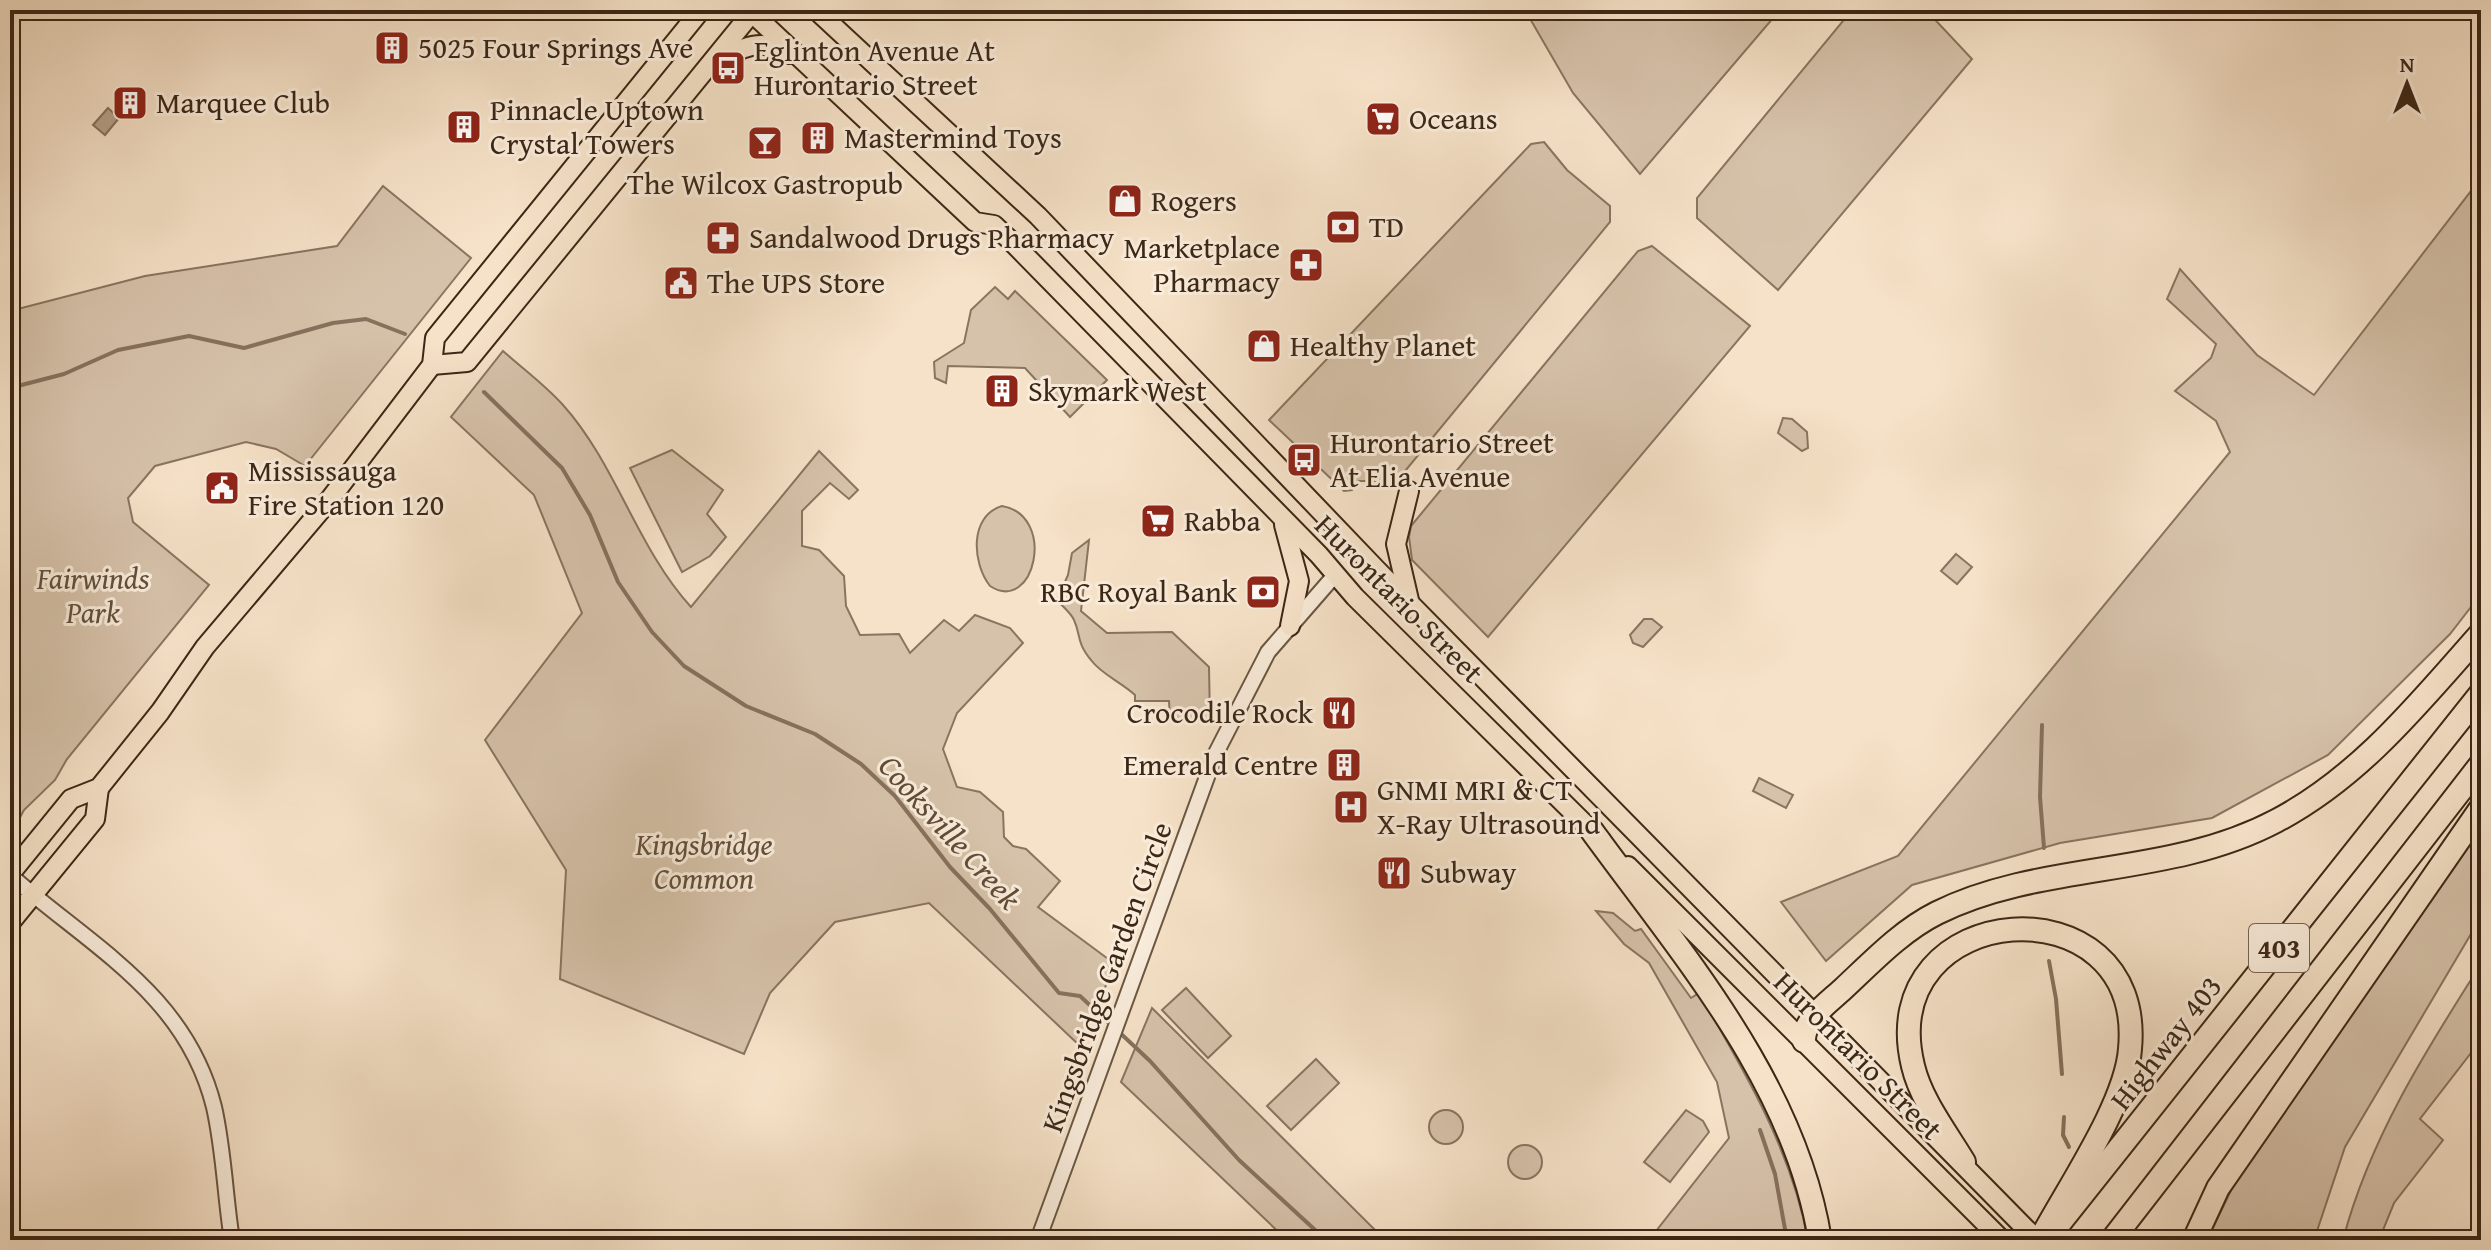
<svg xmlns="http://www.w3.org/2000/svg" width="2491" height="1250" font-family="'Gentium Book Plus',serif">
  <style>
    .green { fill: #d6c2aa; stroke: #897460; stroke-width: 2 }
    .water { fill: #b7a28b; stroke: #86715c; stroke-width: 2 }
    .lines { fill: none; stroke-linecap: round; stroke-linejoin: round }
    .stream { stroke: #86715c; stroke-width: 4 }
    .minor-casing { stroke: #6a5642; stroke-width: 18 }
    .major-casing { stroke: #3c2716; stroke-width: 22 }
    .highway-casing { stroke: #3c2716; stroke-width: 26 }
    .minor { stroke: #f9ecdb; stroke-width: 14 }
    .major { stroke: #f6e2c8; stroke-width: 18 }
    .highway { stroke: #f6e2c8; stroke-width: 22 }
    .labels { text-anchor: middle; stroke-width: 6; stroke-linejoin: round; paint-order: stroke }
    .shield { fill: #f9ecdb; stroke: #756251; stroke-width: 2 }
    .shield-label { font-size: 28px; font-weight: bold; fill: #3c2716 }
    .poi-label { font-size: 30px; fill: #3c2716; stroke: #f9ecdb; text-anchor: start }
    .park-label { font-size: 30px; font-style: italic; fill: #624e3b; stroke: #f9ecdb }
    .street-label { font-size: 30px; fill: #3c2716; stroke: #f9ecdb }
    .water-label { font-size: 32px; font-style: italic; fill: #614c39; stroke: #f9ecdb }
  </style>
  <rect width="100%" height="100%" fill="#f6e2c8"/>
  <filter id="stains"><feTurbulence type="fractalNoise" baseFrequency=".0025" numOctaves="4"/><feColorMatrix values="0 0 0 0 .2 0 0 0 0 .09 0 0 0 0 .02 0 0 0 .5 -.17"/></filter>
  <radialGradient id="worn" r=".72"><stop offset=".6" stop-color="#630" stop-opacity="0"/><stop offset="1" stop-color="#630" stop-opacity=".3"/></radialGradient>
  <g class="green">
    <polygon points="1525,10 1780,10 1640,174 1573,93"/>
    <polygon points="1852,10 1926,10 1972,59 1778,290 1697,218 1697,198"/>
    <polygon points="1544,142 1567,170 1610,206 1610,222 1392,487 1383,486 1377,481 1359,481 1352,490 1344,491 1269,420 1531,144"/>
    <polygon points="2481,178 2481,594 2450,634 2328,755 2212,818 2060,843 1912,885 1826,961 1781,902 1898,856 2230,452 2216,421 2175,391 2211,358 2216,344 2167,299 2180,269 2257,355 2314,395"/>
    <polygon points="383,186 471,258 305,466 276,449 246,442 155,466 128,498 133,522 209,585 67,759 55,780 24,810 10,836 10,311 145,276 337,246"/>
    <polygon points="1652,246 1750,326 1488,637 1412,560 1409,537 1411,526 1638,251"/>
    <polygon points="995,287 1008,299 1015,291 1107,380 1070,417 1025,368 948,366 946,383 935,378 934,362 964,343 971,310"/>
    <path d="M503,351c20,18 42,34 60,54 53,59 74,143 128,202l128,-156 39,39 -9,9 -19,-16 -28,28v35l17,4 25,26 2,30 14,29 39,-1 11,19 34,-33 15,11 16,-16 35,13 13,15 -66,70 -14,36 14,38 23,5 23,20 1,25 9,9 13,3 34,32 -22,26 77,57 -35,82 -151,-143 -94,19 -65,71 -26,61 -184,-75 6,-109 -81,-130 97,-127 -48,-118 -83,-78z"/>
    <polygon points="1783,418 1792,419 1807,432 1808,448 1802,451 1778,433"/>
    <polygon points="672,450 723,490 707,514 726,537 710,556 682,572 630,468"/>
    <path d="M1002,506c55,9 33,109 -12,80 -18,-23 -21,-70 12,-80z"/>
    <path d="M1089,540l-8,71 26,22 65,-1 37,35 1,53 -40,1 -1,-20h-34v-6c-14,-13 -34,-21 -44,-35 -15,-18 -10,-25 -17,-40 -3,-7 -12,-14 -17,-20l11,-25 4,-22z"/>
    <polygon points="1956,554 1972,567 1957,584 1941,571"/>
    <polygon points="1644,619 1652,619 1662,627 1643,647 1633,643 1630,635"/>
    <polygon points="1759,778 1793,795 1786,808 1753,791"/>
    <polygon points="2481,826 2481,917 2345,1147 2314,1240 2207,1240 2237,1178"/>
    <path d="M1596,911l17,2 22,18 6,-2 50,69 8,-5c46,79 92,156 109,247h-159l80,-102 -12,-56 -68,-119 -25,-19z"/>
    <path d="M2481,964v76l-61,79 23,21 -49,63 -15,37h-36c26,-100 83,-190 138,-276z"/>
    <polygon points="1186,988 1231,1036 1208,1058 1162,1010"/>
    <polygon points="1152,1008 1375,1230 1393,1240 1287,1240 1121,1082"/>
    <polygon points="1316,1059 1339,1083 1291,1130 1267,1106"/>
    <circle cx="1446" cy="1127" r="17"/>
    <polygon points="1686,1110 1703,1121 1709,1132 1670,1182 1644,1162"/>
    <circle cx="1525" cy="1162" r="17"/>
  </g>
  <polygon class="water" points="108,108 119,118 105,135 93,125"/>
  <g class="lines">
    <g class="stream">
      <polyline points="10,388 64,374 118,350 189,336 244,348 333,323 366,319 405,334"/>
      <polyline points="484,392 562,468 590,515 618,582 652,632 684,666 746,706 815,734 861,764 895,796 950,867 990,909 1059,993 1080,996 1111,1025"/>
      <polyline points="2042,725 2040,797 2044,848"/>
      <polyline points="2049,961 2056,999 2062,1074"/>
      <polyline points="1118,1031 1150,1061 1239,1160 1326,1240"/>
      <polyline points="2064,1117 2063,1135 2069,1147"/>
      <polyline points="1760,1130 1775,1174 1787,1240"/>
    </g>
    <defs>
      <g id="minor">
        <path d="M10,875c80,71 176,119 204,232 10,44 11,89 18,133"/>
        <polyline points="1038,1240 1215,755 1268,652 1335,575"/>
      </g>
      <g id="major">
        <polyline points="749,10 975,222 994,225 1013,243 1319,555 1355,597 1601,840"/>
        <polyline points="816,10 1038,216 1377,570 2037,1240"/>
        <path d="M721,66c18,-22 44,-28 68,-12"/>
        <polyline points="432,365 467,362 754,10"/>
        <polyline points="1284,525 1299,581 1290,626"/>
        <polyline points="1409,600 1396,544 1409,491"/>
        <polyline points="1628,866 2002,1240"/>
        <polyline points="10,874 71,799 99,788 160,712 205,647 327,503 432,365 435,338 701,10"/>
        <polyline points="10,923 95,819 99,788"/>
      </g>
      <g id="highway">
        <path d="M1592,831c91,125 203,252 228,409"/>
        <path d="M1804,1041c-1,-21 24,-38 39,-52 29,-27 58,-58 94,-76 104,-52 231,-35 339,-92 84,-44 143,-118 205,-188"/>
        <path d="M1964,1162c-18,-30 -43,-62 -51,-96 -41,-169 233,-189 217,-17 -4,55 -63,140 -90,191"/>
        <polyline points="2059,1224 2481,693"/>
        <polyline points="2112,1240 2481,764"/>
        <polyline points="2194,1240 2218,1188 2481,808"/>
      </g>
    </defs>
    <use href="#minor" class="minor-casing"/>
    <use href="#major" class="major-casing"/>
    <use href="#highway" class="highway-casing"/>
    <use href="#minor" class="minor"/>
    <use href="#major" class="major"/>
    <use href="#highway" class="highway"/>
  </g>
  <defs>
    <symbol id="building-square" viewBox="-11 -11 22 22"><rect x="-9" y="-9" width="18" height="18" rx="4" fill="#8f2418" stroke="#f9ecdb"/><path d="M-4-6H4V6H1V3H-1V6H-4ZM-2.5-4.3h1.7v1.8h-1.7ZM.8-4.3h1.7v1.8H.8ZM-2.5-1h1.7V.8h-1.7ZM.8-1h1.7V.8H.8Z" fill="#fff"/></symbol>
    <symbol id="bus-square" viewBox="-11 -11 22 22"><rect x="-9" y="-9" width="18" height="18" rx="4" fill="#8f2418" stroke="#f9ecdb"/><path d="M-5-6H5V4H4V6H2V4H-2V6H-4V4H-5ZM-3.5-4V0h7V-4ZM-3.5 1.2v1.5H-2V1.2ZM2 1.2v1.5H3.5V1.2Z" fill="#fff"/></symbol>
    <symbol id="supermarket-square" viewBox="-11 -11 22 22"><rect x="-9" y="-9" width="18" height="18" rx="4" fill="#8f2418" stroke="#f9ecdb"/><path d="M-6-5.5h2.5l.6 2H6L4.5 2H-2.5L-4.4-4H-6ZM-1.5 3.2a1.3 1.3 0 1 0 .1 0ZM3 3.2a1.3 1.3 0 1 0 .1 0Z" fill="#fff"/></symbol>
    <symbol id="bar-square" viewBox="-11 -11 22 22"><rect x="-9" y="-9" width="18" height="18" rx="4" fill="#8f2418" stroke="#f9ecdb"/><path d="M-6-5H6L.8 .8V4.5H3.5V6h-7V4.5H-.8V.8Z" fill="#fff"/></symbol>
    <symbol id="shop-square" viewBox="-11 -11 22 22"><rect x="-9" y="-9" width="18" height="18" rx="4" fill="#8f2418" stroke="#f9ecdb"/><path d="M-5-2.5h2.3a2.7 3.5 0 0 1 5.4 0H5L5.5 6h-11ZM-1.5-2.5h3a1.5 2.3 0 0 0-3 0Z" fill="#fff"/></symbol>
    <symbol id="bank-square" viewBox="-11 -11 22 22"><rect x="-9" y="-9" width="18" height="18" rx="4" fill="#8f2418" stroke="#f9ecdb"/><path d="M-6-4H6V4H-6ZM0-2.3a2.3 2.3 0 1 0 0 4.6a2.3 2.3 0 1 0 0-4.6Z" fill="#fff"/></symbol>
    <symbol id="pharmacy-square" viewBox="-11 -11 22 22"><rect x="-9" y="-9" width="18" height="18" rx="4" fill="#8f2418" stroke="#f9ecdb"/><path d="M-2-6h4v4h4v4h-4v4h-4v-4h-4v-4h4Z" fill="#fff"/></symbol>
    <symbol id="civic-square" viewBox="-11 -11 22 22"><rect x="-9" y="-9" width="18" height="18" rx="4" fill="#8f2418" stroke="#f9ecdb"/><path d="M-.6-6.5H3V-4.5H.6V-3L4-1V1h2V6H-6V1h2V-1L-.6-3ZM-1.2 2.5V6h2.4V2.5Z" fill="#fff"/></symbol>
    <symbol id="restaurant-square" viewBox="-11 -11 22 22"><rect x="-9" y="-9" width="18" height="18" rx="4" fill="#8f2418" stroke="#f9ecdb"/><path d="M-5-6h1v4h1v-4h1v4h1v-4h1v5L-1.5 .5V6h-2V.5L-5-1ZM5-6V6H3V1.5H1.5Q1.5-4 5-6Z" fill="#fff"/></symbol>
    <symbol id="hospital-square" viewBox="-11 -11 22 22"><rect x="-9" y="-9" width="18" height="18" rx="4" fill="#8f2418" stroke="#f9ecdb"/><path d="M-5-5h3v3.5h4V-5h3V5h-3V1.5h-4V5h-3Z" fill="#fff"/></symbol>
  </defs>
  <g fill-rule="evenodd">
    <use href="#building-square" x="372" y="28" width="40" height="40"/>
    <use href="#bus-square" x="708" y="48" width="40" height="40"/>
    <use href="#building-square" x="110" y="83" width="40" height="40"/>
    <use href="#supermarket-square" x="1363" y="99" width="40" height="40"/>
    <use href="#building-square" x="444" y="107" width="40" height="40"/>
    <use href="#building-square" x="798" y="118" width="40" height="40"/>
    <use href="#bar-square" x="745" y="123" width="40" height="40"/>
    <use href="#shop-square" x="1105" y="181" width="40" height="40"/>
    <use href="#bank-square" x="1323" y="207" width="40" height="40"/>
    <use href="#pharmacy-square" x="703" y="218" width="40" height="40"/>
    <use href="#pharmacy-square" x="1286" y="245" width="40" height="40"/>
    <use href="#civic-square" x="661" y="263" width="40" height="40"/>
    <use href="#shop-square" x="1244" y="326" width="40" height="40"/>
    <use href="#building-square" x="982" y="371" width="40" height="40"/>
    <use href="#bus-square" x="1284" y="440" width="40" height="40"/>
    <use href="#civic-square" x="202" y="468" width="40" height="40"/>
    <use href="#supermarket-square" x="1138" y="501" width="40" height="40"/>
    <use href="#bank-square" x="1243" y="572" width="40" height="40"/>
    <use href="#restaurant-square" x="1319" y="693" width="40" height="40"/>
    <use href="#building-square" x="1324" y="745" width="40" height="40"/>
    <use href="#hospital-square" x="1331" y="787" width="40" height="40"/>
    <use href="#restaurant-square" x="1374" y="853" width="40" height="40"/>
  </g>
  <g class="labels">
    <rect class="shield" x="2249" y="924" width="60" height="48" rx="6"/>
    <g class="shield-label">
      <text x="2279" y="958">403</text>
    </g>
    <g class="poi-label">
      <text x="418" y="58">5025 Four Springs Ave</text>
      <text x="754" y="61">Eglinton Avenue At<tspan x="754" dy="34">Hurontario Street</tspan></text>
      <text x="156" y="113">Marquee Club</text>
      <text x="490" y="120">Pinnacle Uptown<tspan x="490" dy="34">Crystal Towers</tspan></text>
      <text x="1409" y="129">Oceans</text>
      <text x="844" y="148">Mastermind Toys</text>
      <text x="765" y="194" text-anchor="middle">The Wilcox Gastropub</text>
      <text x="1151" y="211">Rogers</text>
      <text x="1369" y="237">TD</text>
      <text x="749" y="248">Sandalwood Drugs Pharmacy</text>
      <text x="1280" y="258" text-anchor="end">Marketplace<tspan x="1280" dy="34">Pharmacy</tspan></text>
      <text x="707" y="293">The UPS Store</text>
      <text x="1290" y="356">Healthy Planet</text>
      <text x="1028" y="401">Skymark West</text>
      <text x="1330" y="453">Hurontario Street<tspan x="1330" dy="34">At Elia Avenue</tspan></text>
      <text x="248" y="481">Mississauga<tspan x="248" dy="34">Fire Station 120</tspan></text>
      <text x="1184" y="531">Rabba</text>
      <text x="1237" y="602" text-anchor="end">RBC Royal Bank</text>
      <text x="1313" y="723" text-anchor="end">Crocodile Rock</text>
      <text x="1318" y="775" text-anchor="end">Emerald Centre</text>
      <text x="1377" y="800">GNMI MRI &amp; CT<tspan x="1377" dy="34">X-Ray Ultrasound</tspan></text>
      <text x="1420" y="883">Subway</text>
    </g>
    <g class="park-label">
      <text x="93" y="589">Fairwinds<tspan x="93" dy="34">Park</tspan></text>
      <text x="704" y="855">Kingsbridge<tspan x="704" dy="34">Common</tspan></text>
    </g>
    <g class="street-label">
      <text transform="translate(1399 599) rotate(45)" y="10">Hurontario Street</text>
      <text transform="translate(1107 977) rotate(-70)" y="10">Kingsbridge Garden Circle</text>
      <text transform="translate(2166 1043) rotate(-52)" y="10">Highway 403</text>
      <text transform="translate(1858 1056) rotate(45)" y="10">Hurontario Street</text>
    </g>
    <g class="water-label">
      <text transform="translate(950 832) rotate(48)" y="11">Cooksville Creek</text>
    </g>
  </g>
  <rect width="2491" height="1250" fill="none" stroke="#f6e2c8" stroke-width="40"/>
  <rect x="12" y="12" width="2467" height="1226" fill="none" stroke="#3c2716" stroke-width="4"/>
  <rect x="20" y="20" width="2451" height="1210" fill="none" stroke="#3c2716" stroke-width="2"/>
  <g transform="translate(2407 84)" stroke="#f9ecdb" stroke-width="6" paint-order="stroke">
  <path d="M0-6L14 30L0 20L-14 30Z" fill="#3c2716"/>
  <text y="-12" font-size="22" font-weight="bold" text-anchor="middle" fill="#3c2716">N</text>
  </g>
  <rect width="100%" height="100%" filter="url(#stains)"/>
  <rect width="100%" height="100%" fill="url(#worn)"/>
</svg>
